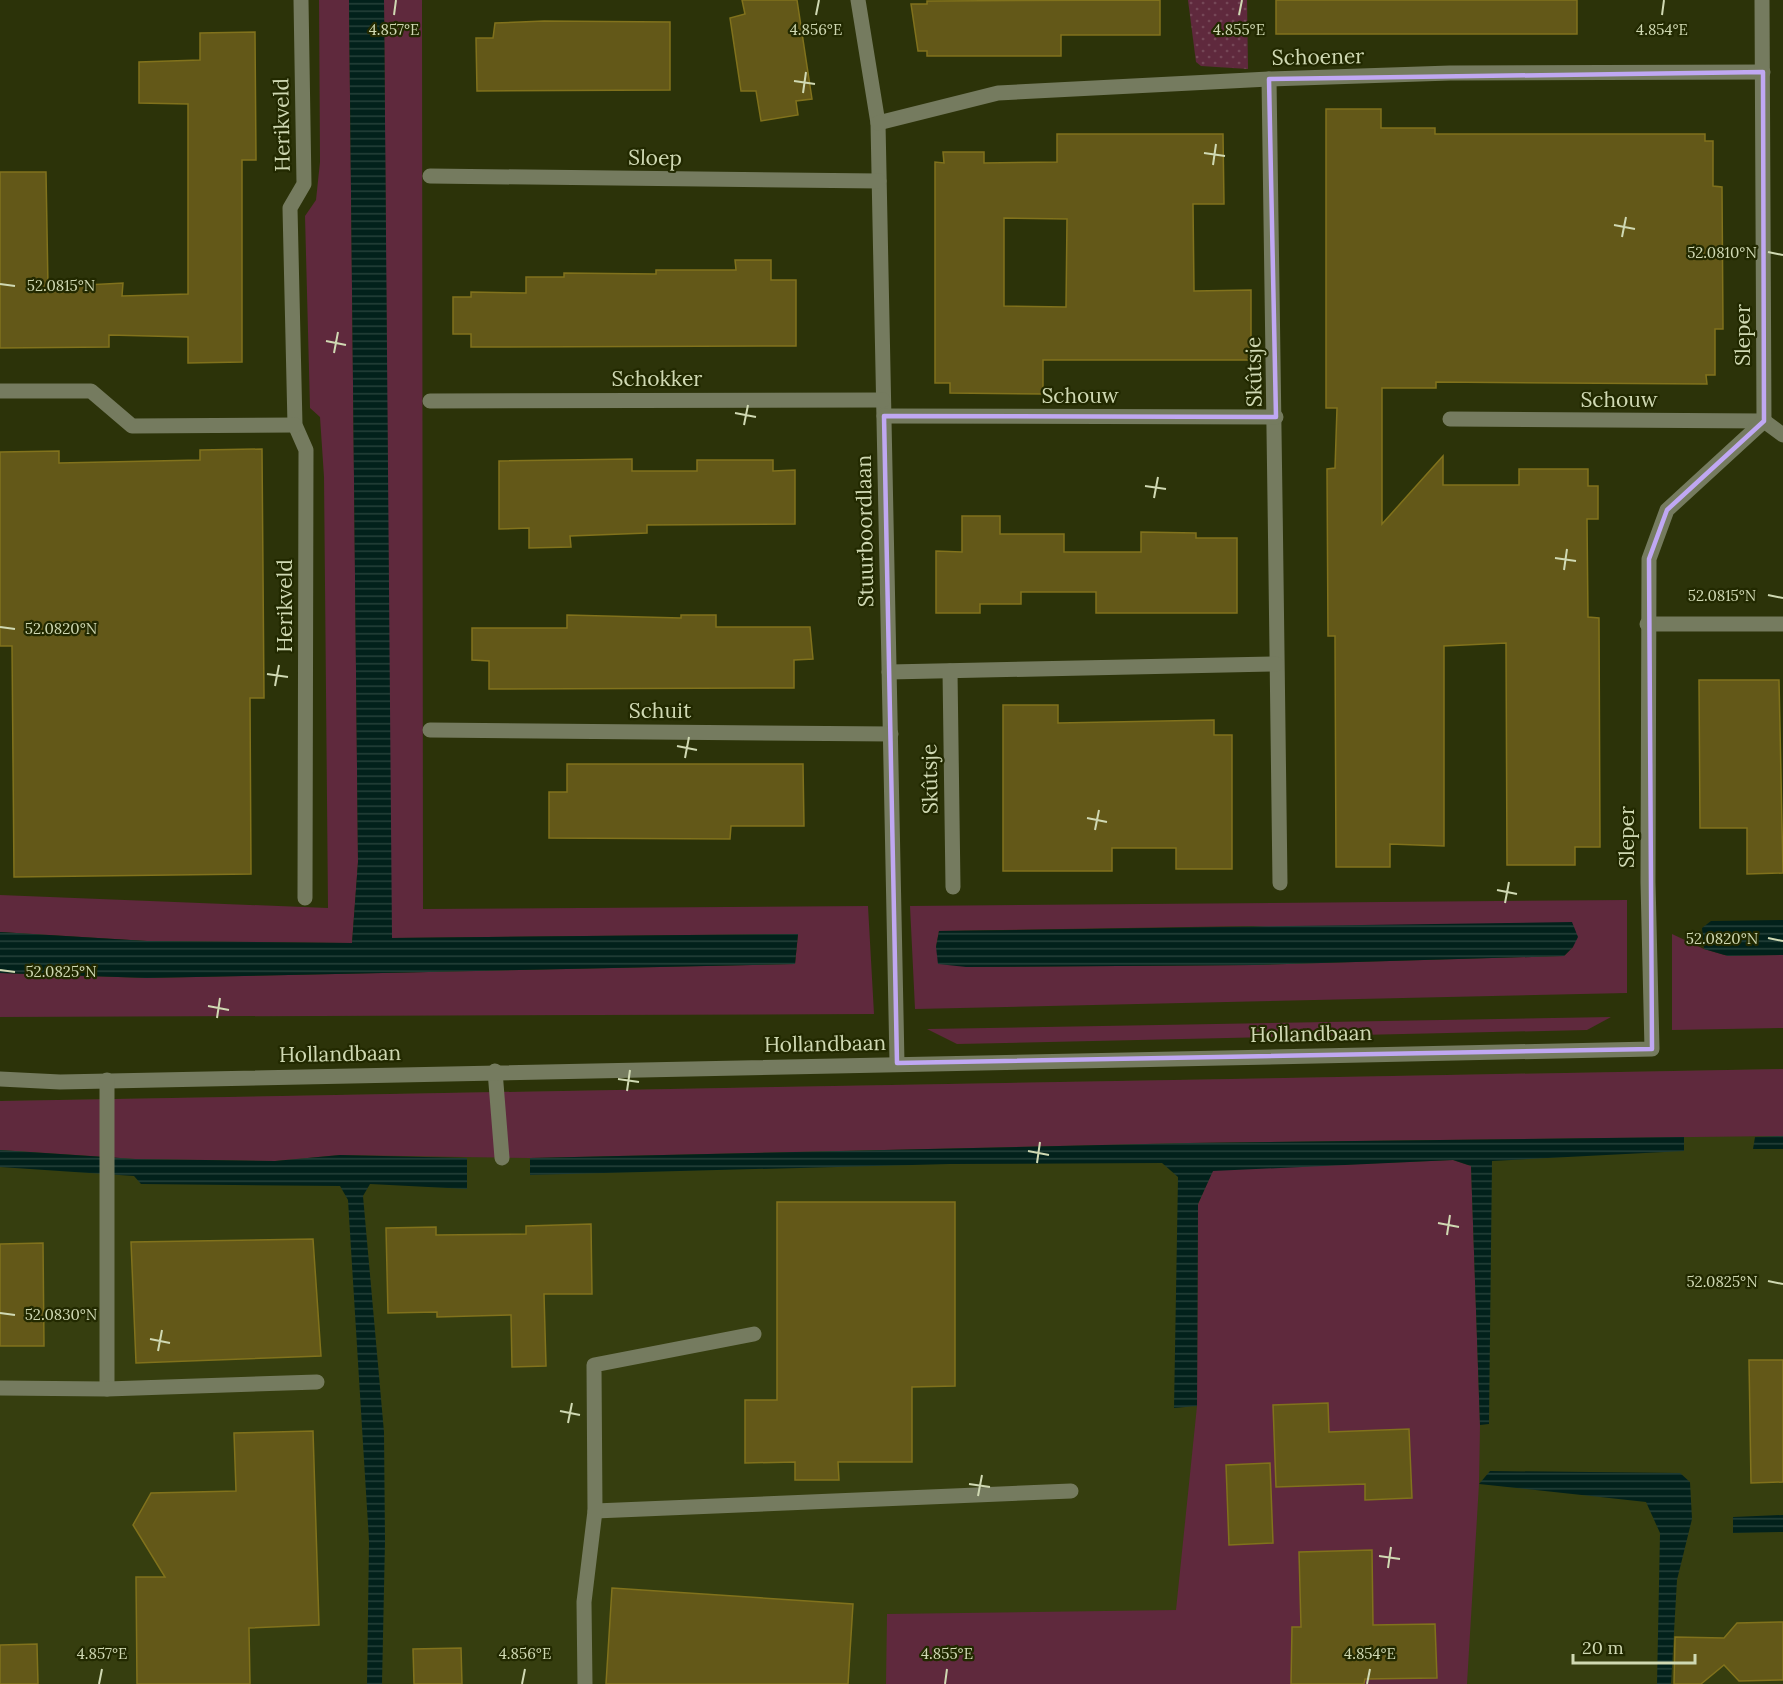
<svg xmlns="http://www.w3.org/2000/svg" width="1783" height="1684" font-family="Lora,serif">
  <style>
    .built { fill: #363e0f }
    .grass { fill: #5f293d; fill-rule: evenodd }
    .park { fill: url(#park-dots) }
    .water { fill: url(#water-rules) }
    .building { fill: #635818; stroke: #81721c; stroke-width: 1.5; fill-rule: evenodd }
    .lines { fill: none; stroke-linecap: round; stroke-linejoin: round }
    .minor { stroke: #757b5f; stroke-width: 15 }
    .marked { fill: none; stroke: #c0a8f3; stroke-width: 4.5; stroke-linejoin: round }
    .ticks { fill: none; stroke: #d0d9b3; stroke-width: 2 }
    .labels { text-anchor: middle; stroke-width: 4.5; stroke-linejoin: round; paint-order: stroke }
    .street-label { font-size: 21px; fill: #d0d9b3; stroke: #222900 }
    .ticks-label { font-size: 15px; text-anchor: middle; fill: #d0d9b3; stroke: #222900; stroke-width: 4.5; stroke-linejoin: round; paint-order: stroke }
  </style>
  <defs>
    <pattern id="park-dots" width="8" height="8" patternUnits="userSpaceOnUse" patternTransform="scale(1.5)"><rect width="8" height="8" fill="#5f293d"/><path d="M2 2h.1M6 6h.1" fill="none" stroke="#754757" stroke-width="1.8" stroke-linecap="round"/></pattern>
    <pattern id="water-rules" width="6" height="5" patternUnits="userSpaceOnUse" patternTransform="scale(1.5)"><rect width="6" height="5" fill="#02211b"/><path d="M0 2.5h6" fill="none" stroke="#26413a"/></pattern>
  </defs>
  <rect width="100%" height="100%" fill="#2c3309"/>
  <polygon class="built" points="1783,1069 1783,1684 0,1684 0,1101"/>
  <g class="grass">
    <polygon points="319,0 349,0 358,862 352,943 147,941 0,932 0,895 328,908 324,477 320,417 310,408 305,216 316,200 320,162"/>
    <polygon points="384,0 422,0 423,909 868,906 874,1014 0,1017 0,973 147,978 795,964 798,934 391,938"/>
    <path d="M1627,900v93l-712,16 -5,-103zM1253,926l320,21 -9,9 -309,9 -289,2 -30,-20 3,-16z"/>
    <polygon points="1672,934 1704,949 1728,956 1783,955 1783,1028 1672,1030"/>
    <polygon points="1611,1017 1587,1030 957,1044 927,1029"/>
    <polygon points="1783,1069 1783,1136 1189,1143 530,1158 340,1155 275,1161 135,1159 0,1150 0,1101"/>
    <polygon points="1453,1160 1471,1166 1480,1425 1479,1484 1467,1684 886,1684 887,1614 1176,1610 1197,1406 1198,1204 1213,1170"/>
  </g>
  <polygon class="park" points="1188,0 1247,0 1248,69 1201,66 1196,62"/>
  <g class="water">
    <polygon points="349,0 384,0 392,938 798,934 795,964 147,978 0,973 0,932 147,941 352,943 358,862"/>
    <polygon points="1783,920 1783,955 1728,956 1704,949 1702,928 1711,921"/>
    <polygon points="1572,922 1578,937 1573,947 1564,956 1255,965 966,967 938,964 936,947 939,931"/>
    <polygon points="1783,1136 1783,1149 1753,1149 1755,1137"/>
    <polygon points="1684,1137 1684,1151 1492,1161 1489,1424 1480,1425 1471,1166 1453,1160 1213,1171 1198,1204 1197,1406 1174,1408 1178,1177 1162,1163 950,1164 530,1175 530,1158 1189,1143"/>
    <polygon points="0,1150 135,1159 275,1161 340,1155 467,1158 467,1189 370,1184 363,1196 384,1432 385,1541 382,1684 367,1684 369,1541 348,1200 340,1186 141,1184 134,1176 0,1167"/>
    <polygon points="1490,1471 1680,1473 1690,1482 1692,1519 1677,1580 1671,1684 1657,1684 1660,1533 1646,1502 1479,1484"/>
    <polygon points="1783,1515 1783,1532 1733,1533 1733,1517"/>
  </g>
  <g class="building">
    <polygon points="742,0 797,0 812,99 796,101 798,115 761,121 756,91 741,91 730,18 745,14"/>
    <polygon points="1160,0 1160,35 1061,35 1061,56 927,56 927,51 918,51 911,4 927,4 927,1"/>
    <rect x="1276" y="0" width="301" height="34"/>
    <polygon points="544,21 670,22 670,90 477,91 476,38 493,38 495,23"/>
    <polygon points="255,32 256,160 242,160 242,362 188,363 188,337 109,335 109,347 0,348 0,172 46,172 48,287 123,283 122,296 188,294 188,104 139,103 139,62 200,60 200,33"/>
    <polygon points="1326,109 1381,109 1381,128 1435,128 1435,134 1705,134 1705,141 1713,141 1713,186 1722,187 1723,329 1715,329 1715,375 1706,375 1707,384 1436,382 1436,388 1382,388 1382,524 1443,456 1443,485 1519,485 1519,469 1588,469 1588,486 1598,486 1598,519 1587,519 1588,617 1599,618 1600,847 1575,847 1575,865 1507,865 1506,643 1444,646 1444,846 1390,844 1390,867 1336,867 1335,636 1328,636 1327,469 1335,468 1337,408 1326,408"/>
    <path d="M1057,134h166l1,70h-31l1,87 57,-1v70h-208v34l-93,-1v-10h-15v-221l9,1 -1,-11h41v11l73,-1zM1004,218l63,1 -1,88 -62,-1z"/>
    <polygon points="735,260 771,260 771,280 796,280 796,346 471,347 471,334 453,334 453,297 471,297 471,292 526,293 526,277 564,277 564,273 656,274 656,270 736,270"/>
    <polygon points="262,449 264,698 250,698 251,874 14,877 12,646 0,646 0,452 59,451 59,463 200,460 200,450"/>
    <polygon points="632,459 632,471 697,471 697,460 773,460 773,471 795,470 795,524 647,525 647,533 570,536 571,547 529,548 529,528 499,529 499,461"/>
    <polygon points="962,516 1000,516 1000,534 1064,534 1064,552 1141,552 1141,532 1196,533 1196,538 1237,538 1237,613 1096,613 1096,592 1021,592 1021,604 980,604 980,613 936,613 936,551 962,552"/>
    <polygon points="567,615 681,618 681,615 716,615 716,627 810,627 813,659 794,660 794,688 489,689 489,661 472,660 472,628 567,628"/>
    <polygon points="1699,680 1779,680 1783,873 1747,874 1747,828 1700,828"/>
    <polygon points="1003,705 1058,705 1058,723 1214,720 1214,735 1232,735 1232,869 1176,869 1176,848 1112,848 1112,871 1003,871"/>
    <polygon points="567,764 803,764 804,826 731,826 730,839 549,838 549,792 567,792"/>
    <polygon points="777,1202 955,1202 955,1386 912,1387 912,1462 838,1462 839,1480 795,1480 795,1462 745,1463 745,1400 777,1400"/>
    <polygon points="591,1224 592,1294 544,1294 546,1366 512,1367 511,1315 437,1317 437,1312 388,1313 386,1228 436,1227 436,1235 526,1234 526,1226"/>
    <polygon points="313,1239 321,1356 136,1363 131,1242"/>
    <polygon points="43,1243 44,1346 0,1346 0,1244"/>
    <polygon points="1749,1360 1783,1360 1783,1482 1751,1483"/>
    <polygon points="1328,1403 1329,1432 1409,1429 1412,1498 1365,1500 1365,1484 1276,1487 1273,1405"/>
    <polygon points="313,1431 319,1625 249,1628 250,1684 137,1684 136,1577 165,1577 133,1525 151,1493 236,1491 234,1433"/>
    <polygon points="1270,1463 1273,1543 1229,1545 1226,1465"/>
    <polygon points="1372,1550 1373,1625 1435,1624 1437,1678 1365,1679 1364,1684 1291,1684 1292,1627 1301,1627 1299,1552"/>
    <polygon points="612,1588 853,1604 848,1684 606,1684"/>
    <polygon points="1783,1622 1783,1680 1739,1681 1724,1665 1701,1684 1674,1684 1675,1637 1724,1638 1737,1623"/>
    <polygon points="37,1644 38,1684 0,1684 0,1645"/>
    <polygon points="461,1648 462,1684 414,1684 413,1649"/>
  </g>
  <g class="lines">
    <g class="minor">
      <polyline points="301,0 304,184 290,208 295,425 306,450 305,898"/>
      <polyline points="858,0 878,123 897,1063"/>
      <path d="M1269,79c6,268 6,536 11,804"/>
      <polyline points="878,123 998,93 1269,79 1450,73 1763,72"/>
      <polyline points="430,176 879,181"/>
      <polyline points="0,391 91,391 132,426 295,425"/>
      <polyline points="430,401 883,400"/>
      <polyline points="884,416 1276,417"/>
      <polyline points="1450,419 1764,421 1783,435"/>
      <polyline points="1647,624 1783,624"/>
      <polyline points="950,671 953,887"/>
      <polyline points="889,672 1276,664"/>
      <polyline points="430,730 891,734"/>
      <polyline points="495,1071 502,1158"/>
      <polyline points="0,1079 60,1082 1652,1049 1648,882 1649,559 1667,510 1764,421 1762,0"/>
      <polyline points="107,1080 107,1389"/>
      <polyline points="0,1388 107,1389 317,1382"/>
      <polyline points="595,1511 1071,1491"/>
      <polyline points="585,1684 584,1602 595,1511 594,1365 754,1334"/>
    </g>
  </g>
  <path class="marked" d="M1763,72l1,349 -97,89 -18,49 3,490 -755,14 -13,-647 392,1 -7,-338z"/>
  <path class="ticks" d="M394,15l2,-15M816,15l3,-15M1239,15l3,-15M1662,15l2,-15M794,81l21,3M803,93l3,-21M1204,153l21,3M1213,165l3,-21M1614,225l21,4M1622,237l4,-20M1768,252l15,3M0,284l15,2M326,341l20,4M334,353l4,-21M735,413l21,4M744,425l4,-20M1145,486l21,3M1154,498l4,-21M1555,558l21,3M1564,570l3,-21M1768,595l15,3M0,627l15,2M267,674l21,3M275,686l4,-21M677,746l20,4M685,758l4,-21M1087,818l20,4M1095,830l4,-20M1497,890l20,4M1505,903l4,-21M1768,938l15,3M0,970l15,2M208,1006l21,4M217,1018l3,-20M618,1079l21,3M627,1091l3,-21M1028,1151l21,4M1037,1163l3,-21M1438,1223l21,4M1447,1235l3,-20M1768,1281l15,3M0,1313l15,2M150,1339l20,4M158,1351l4,-21M560,1411l20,4M568,1423l4,-20M969,1484l21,3M978,1496l4,-21M1379,1556l21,3M1388,1568l3,-21M99,1684l3,-15M522,1684l3,-15M945,1684l2,-15M1367,1684l3,-15"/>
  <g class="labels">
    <g class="street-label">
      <text transform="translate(1318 57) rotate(-1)" y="7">Schoener</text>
      <text transform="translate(282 125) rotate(-91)" y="7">Herikveld</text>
      <text transform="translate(655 158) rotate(1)" y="7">Sloep</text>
      <text transform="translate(1743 335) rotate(-90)" y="7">Sleper</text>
      <text transform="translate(1254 372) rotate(-91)" y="7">Skûtsje</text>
      <text x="657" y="386">Schokker</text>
      <text x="1080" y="403">Schouw</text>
      <text x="1619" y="407">Schouw</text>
      <text transform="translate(865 531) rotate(-91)" y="7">Stuurboordlaan</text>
      <text transform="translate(285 606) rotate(-90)" y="7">Herikveld</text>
      <text x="660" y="718">Schuit</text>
      <text transform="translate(930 779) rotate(-91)" y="7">Skûtsje</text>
      <text transform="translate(1627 837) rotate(-90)" y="7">Sleper</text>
      <text transform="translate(1311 1034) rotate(-1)" y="7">Hollandbaan</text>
      <text transform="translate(825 1044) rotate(-1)" y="7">Hollandbaan</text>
      <text transform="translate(340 1054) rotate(-1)" y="7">Hollandbaan</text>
    </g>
  </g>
  <g class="ticks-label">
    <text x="394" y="35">4.857°E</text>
    <text x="816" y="35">4.856°E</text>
    <text x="1239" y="35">4.855°E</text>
    <text x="1662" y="35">4.854°E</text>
    <text x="1722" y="258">52.0810°N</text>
    <text x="61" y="291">52.0815°N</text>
    <text x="1722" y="601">52.0815°N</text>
    <text x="61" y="634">52.0820°N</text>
    <text x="1722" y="944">52.0820°N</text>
    <text x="61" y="977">52.0825°N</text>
    <text x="1722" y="1287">52.0825°N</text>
    <text x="61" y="1320">52.0830°N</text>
    <text x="102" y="1659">4.857°E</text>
    <text x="525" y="1659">4.856°E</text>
    <text x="947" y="1659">4.855°E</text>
    <text x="1370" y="1659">4.854°E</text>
  </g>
  <path d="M1573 1654v9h122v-9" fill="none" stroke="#d0d9b3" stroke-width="3"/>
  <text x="1582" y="1654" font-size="18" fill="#d0d9b3" stroke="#222900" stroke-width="4.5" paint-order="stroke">20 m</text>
</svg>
